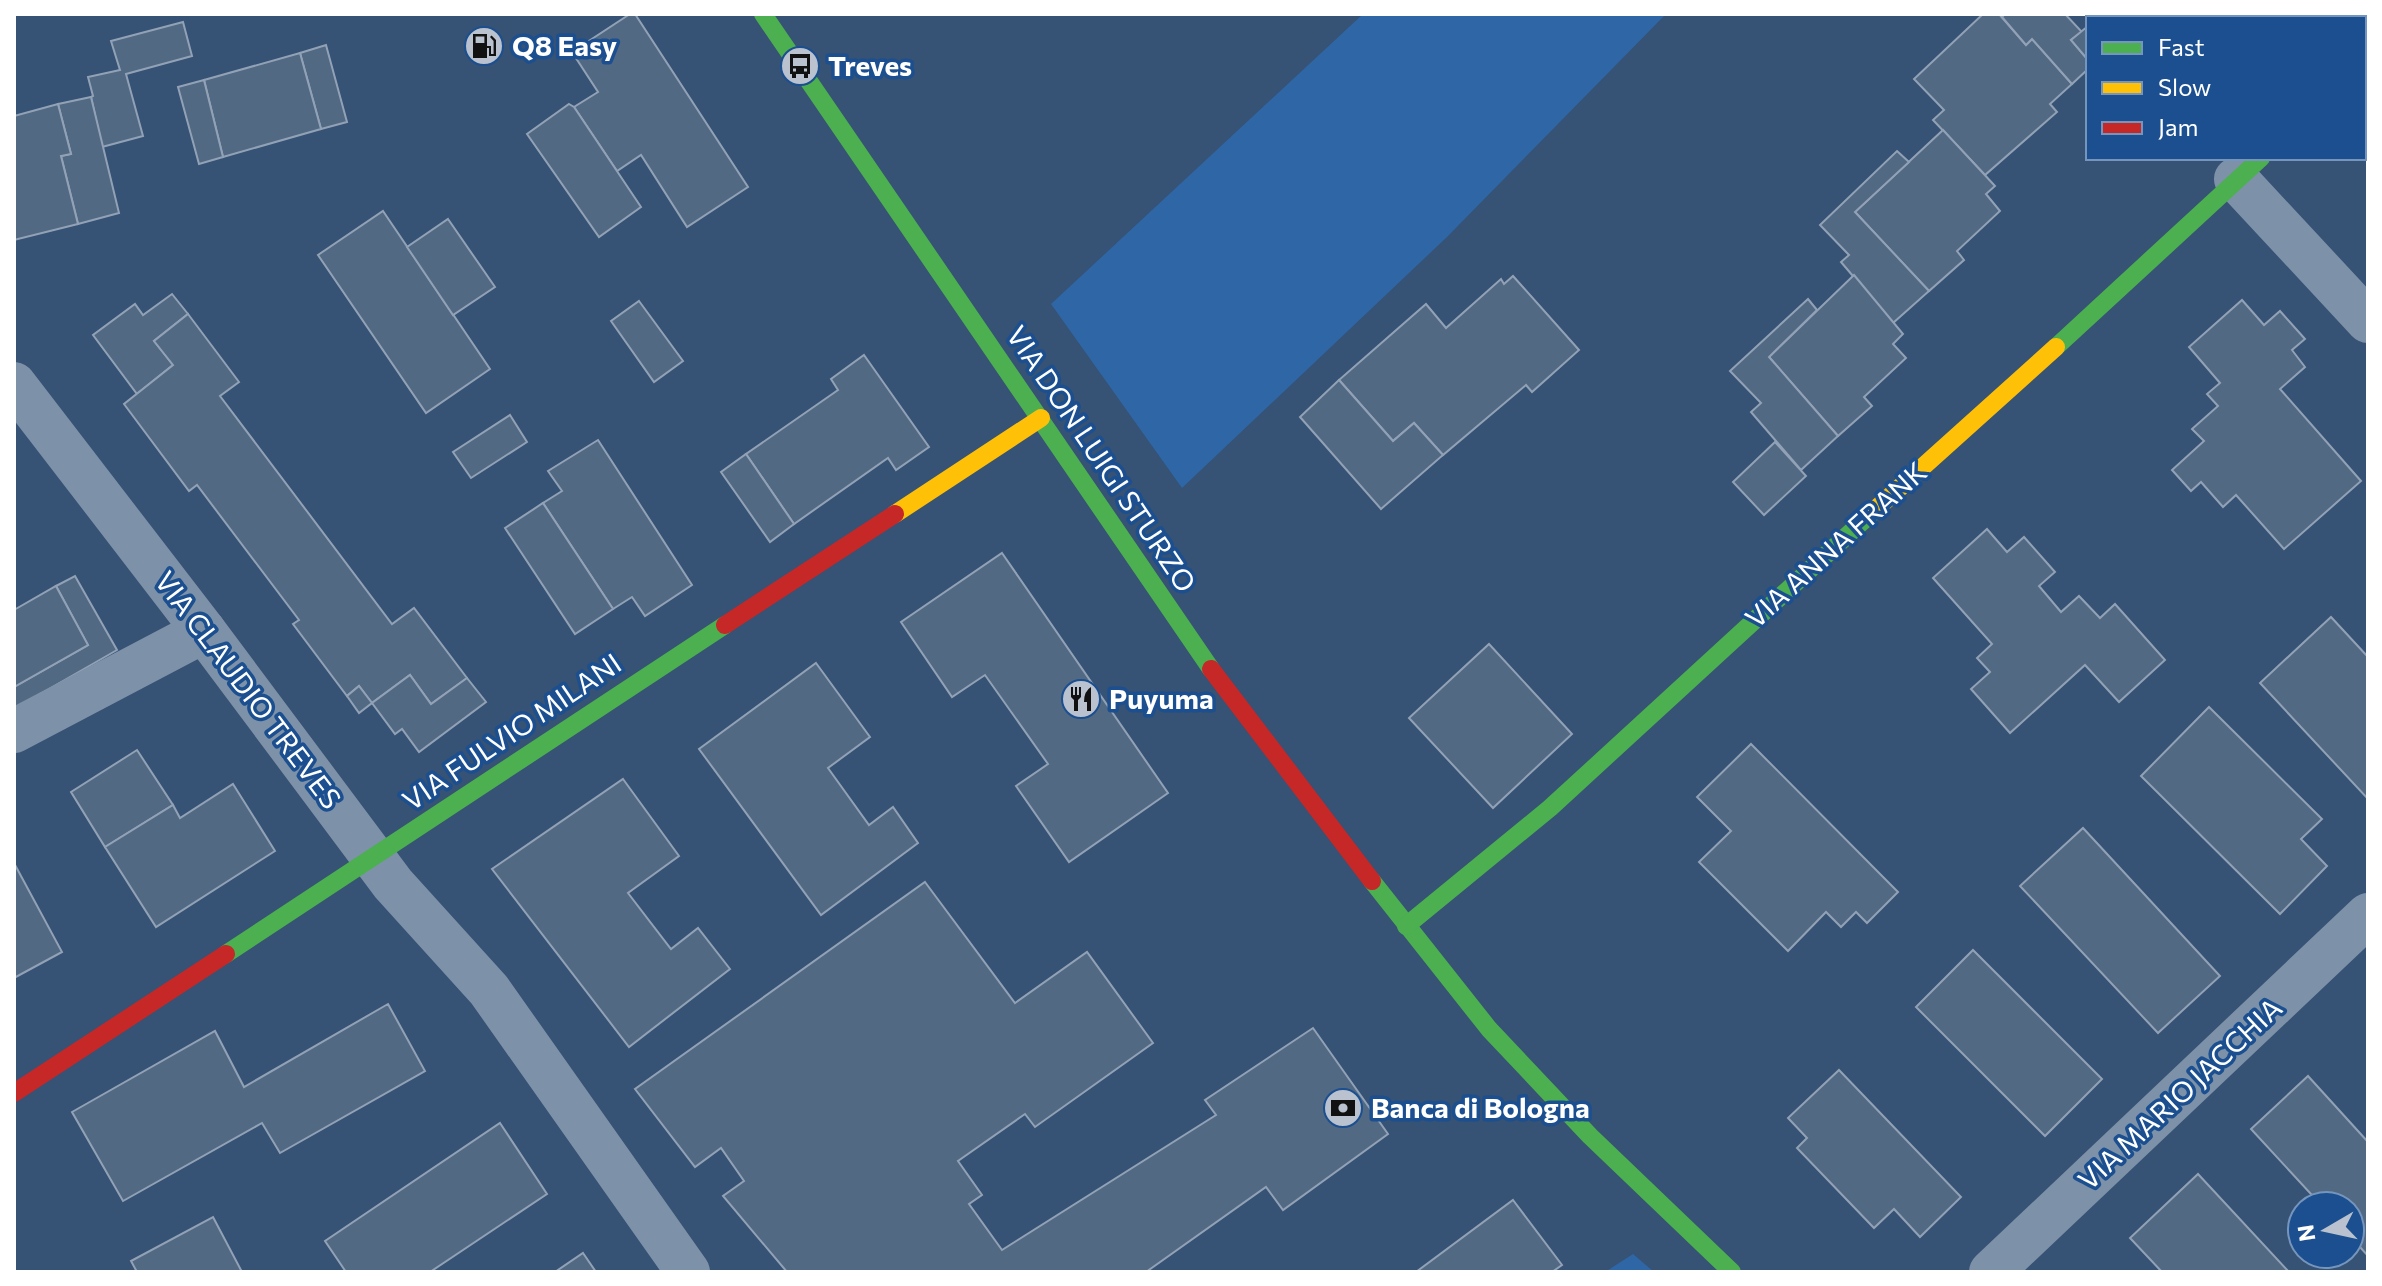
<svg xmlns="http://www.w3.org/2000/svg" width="2382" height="1286" font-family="Commissioner,sans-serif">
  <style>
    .green { fill: #2f66a5 }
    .building { fill: #526984; stroke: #92a2b6; stroke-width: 2 }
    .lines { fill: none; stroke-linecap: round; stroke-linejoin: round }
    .path { stroke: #7d92a8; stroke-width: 5; stroke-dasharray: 4 6; stroke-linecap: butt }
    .street { stroke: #7d92a8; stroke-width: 44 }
    .fast { stroke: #4caf50; stroke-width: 18 }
    .slow { stroke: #ffc107; stroke-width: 18 }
    .jam { stroke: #c62828; stroke-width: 18 }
    .labels { text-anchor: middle; stroke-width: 7; stroke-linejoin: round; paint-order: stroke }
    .poi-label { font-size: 28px; font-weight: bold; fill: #fff; stroke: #1b4f8f; text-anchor: start }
    .street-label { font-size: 28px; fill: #fff; stroke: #1b4f8f }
  </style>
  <rect width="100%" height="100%" fill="#365274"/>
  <g class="green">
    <polygon points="1363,14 1666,14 1447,237 1182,488 1051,304"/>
    <polygon points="1633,1254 1654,1272 1605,1272"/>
  </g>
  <g class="building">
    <polygon points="630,14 635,14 748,187 687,227 641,155 617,171 574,107 598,92 572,52"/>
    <polygon points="1983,14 1999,14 2026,45 2032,39 2072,84 2050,104 2057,112 1985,175 1933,120 1944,110 1914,79"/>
    <polygon points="2005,14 2065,14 2082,32 2071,40 2088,60 2088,69 2072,84 2032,39 2026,45 2002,17"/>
    <polygon points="2100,14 2120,14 2124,18 2096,18"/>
    <polygon points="183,22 192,56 126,74 143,136 102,147 91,97 93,96 88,77 120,70 111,41"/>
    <polygon points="2088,26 2088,60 2071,40"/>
    <polygon points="326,45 347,122 321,129 300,53"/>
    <polygon points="300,53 321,129 223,157 204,80"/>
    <polygon points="204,80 223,157 199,164 178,87"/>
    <polygon points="91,97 119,213 78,224 61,156 71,154 58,104"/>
    <polygon points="58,104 71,154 61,156 78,224 14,240 14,116"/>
    <polygon points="569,104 574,107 641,207 599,237 527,134"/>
    <polygon points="1943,130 1995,186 1986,194 2000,211 1957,251 1964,260 1929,291 1855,212"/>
    <polygon points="1897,151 1909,162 1855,212 1929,291 1893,323 1841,262 1849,255 1820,225"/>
    <polygon points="383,211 490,369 426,413 318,255"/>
    <polygon points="448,219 495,287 453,315 407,247"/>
    <polygon points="1854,275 1903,334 1893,344 1906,358 1864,397 1872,406 1838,436 1769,357"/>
    <polygon points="1513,276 1579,350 1532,392 1526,385 1443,455 1414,423 1393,441 1339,380 1426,304 1446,328 1501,279 1504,284"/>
    <polygon points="172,294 188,314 154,341 173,365 137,394 93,335 135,304 143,315"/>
    <polygon points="1808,299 1817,310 1769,357 1838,436 1801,470 1751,412 1761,403 1730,371"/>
    <polygon points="2242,300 2264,325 2280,311 2305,339 2292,350 2305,367 2280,389 2361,481 2284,549 2236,495 2223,507 2201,482 2191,491 2172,470 2204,441 2192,429 2218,406 2207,394 2220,383 2189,347"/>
    <polygon points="639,301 683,361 654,382 611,321"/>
    <polygon points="188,314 239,382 220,396 392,624 414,608 467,678 431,704 410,675 372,703 359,686 347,696 293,624 299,620 197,485 189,491 124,404 173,365 154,341"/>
    <polygon points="864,355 929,447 896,470 888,458 794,524 746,454 838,390 831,379"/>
    <polygon points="1339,380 1393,441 1414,423 1443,455 1381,509 1300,417"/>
    <polygon points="510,415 527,442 471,478 453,452"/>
    <polygon points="598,440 692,585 645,616 632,597 613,609 543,503 562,491 548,471"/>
    <polygon points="1775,442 1806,476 1764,515 1733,482"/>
    <polygon points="746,454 794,524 770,542 721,472"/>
    <polygon points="543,503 613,609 575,634 505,528"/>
    <polygon points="1987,529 2007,552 2024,537 2055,572 2039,586 2061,612 2079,596 2100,618 2115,604 2165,660 2119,702 2085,665 2010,733 1971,689 1990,672 1977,658 1992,644 1933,578"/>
    <polygon points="1002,553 1168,793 1069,862 1016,786 1048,764 985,675 952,697 901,622"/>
    <polygon points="75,576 117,650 14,709 14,687 88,645 56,586"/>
    <polygon points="56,586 88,645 14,687 14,610"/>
    <polygon points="2331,617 2368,657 2368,799 2260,683"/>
    <polygon points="1489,644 1572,734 1493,808 1409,718"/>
    <polygon points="816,663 870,737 828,768 869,825 893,807 918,843 821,915 699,749"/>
    <polygon points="410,675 431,704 467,678 486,702 419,752 402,729 395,734 372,703"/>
    <polygon points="359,686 372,703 359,713 347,696"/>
    <polygon points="2209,707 2322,819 2301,839 2327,866 2280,914 2141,776"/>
    <polygon points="1751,744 1898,892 1867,923 1856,912 1841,927 1826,912 1788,951 1699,862 1731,831 1697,797"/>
    <polygon points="137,750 173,805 105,847 71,792"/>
    <polygon points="623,779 679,856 628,893 671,949 698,928 730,969 629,1047 492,869"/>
    <polygon points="233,784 275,851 156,927 105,847 173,805 180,818"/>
    <polygon points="2083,828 2220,976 2158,1033 2020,886"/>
    <polygon points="14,863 62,952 14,978"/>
    <polygon points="925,882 1015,1003 1087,952 1153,1043 1035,1127 1025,1114 958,1161 982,1195 969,1204 1002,1250 1216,1115 1205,1100 1313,1028 1388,1134 1283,1210 1266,1187 1146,1272 787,1272 723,1196 744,1181 721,1148 695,1167 635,1089"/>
    <polygon points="1973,950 2102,1079 2045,1136 1916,1007"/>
    <polygon points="388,1004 425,1071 280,1153 262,1123 123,1201 72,1112 215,1031 244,1087"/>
    <polygon points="1839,1070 1961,1197 1920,1237 1894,1209 1874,1228 1797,1148 1807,1138 1788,1118"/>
    <polygon points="2308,1076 2368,1142 2368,1256 2350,1236 2350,1206 2322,1206 2251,1129"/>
    <polygon points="500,1123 547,1194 430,1272 346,1272 325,1241"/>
    <polygon points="2198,1174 2289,1272 2162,1272 2130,1238"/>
    <polygon points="1513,1200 1562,1265 1552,1272 1416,1272"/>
    <polygon points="213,1217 242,1272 137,1272 131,1261"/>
    <polygon points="583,1253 596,1272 555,1272"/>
  </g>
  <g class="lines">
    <polyline class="path" points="2268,14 2272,18"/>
    <g class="street">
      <polyline points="2364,66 2368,62"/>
      <polyline points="2236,179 2368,321"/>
      <polyline points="14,384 204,631 393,884 489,990 688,1272"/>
      <polyline points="14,731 204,631"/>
      <polyline points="1991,1272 2368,915"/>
    </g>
    <g class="fast">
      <polyline points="763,14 1211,669"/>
      <polyline points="2056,347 2261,158"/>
      <polyline points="1372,881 1489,1029 1590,1136 1732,1272"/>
      <polyline points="1406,926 1550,808 1876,509"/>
      <polyline points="226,954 725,625"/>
    </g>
    <g class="slow">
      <polyline points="1876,509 2056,347"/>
      <polyline points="895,514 1041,418"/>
    </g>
    <g class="jam">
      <polyline points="725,625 895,514"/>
      <polyline points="1211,669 1372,881"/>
      <polyline points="14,1093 226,954"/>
    </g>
  </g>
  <defs>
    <symbol id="fuel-disc" viewBox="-11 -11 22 22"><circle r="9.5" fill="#b9c2ce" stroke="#1b4f8f"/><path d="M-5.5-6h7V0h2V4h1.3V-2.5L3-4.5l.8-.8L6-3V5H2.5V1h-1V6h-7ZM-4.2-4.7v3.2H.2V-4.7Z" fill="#111"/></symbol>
    <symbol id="bus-disc" viewBox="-11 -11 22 22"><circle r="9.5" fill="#b9c2ce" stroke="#1b4f8f"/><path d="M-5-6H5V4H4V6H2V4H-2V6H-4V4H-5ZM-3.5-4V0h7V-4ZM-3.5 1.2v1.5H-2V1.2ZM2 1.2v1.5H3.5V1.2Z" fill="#111"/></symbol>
    <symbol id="restaurant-disc" viewBox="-11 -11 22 22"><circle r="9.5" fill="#b9c2ce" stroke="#1b4f8f"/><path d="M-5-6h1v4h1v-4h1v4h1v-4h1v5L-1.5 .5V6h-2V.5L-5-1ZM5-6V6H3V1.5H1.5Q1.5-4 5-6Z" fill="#111"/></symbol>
    <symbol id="bank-disc" viewBox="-11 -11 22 22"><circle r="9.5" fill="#b9c2ce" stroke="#1b4f8f"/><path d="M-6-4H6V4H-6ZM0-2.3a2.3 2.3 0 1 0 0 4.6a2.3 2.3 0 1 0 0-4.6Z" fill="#111"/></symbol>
  </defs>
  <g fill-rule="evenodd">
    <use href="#fuel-disc" x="462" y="24" width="44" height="44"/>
    <use href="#bus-disc" x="778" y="44" width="44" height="44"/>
    <use href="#restaurant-disc" x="1059" y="677" width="44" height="44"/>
    <use href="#bank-disc" x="1321" y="1086" width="44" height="44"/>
  </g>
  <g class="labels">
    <g class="poi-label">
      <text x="512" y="56">Q8 Easy</text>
      <text x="828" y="76">Treves</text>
      <text x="1109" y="709">Puyuma</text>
      <text x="1371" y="1118">Banca di Bologna</text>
    </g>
    <g class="street-label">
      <text transform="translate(1101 459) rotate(56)" y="10">VIA DON LUIGI STURZO</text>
      <text transform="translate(1836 545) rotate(-42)" y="10">VIA ANNA FRANK</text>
      <text transform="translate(248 690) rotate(53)" y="10">VIA CLAUDIO TREVES</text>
      <text transform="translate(512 732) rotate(-34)" y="10">VIA FULVIO MILANI</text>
      <text transform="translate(2180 1094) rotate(-43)" y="10">VIA MARIO JACCHIA</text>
    </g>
  </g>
  <rect width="2382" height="1286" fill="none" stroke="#ffffff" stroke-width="32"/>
  <rect x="2086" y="16" width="280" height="144" fill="#1b4f8f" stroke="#7695bc" stroke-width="2"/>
  <rect x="2102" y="42" width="40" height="12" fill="#4caf50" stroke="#7695bc" stroke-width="2"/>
  <text x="2158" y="56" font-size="24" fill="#ffffff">Fast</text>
  <rect x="2102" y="82" width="40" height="12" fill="#ffc107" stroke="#7695bc" stroke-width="2"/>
  <text x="2158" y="96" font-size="24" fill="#ffffff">Slow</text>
  <rect x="2102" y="122" width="40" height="12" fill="#c62828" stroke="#7695bc" stroke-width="2"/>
  <text x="2158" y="136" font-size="24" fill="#ffffff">Jam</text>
  <g transform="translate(2326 1230) rotate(261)"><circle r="38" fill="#1b4f8f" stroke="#7695bc" stroke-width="2"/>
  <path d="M0-6L14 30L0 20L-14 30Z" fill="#b9c2ce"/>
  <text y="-12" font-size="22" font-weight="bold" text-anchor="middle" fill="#ffffff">N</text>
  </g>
</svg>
